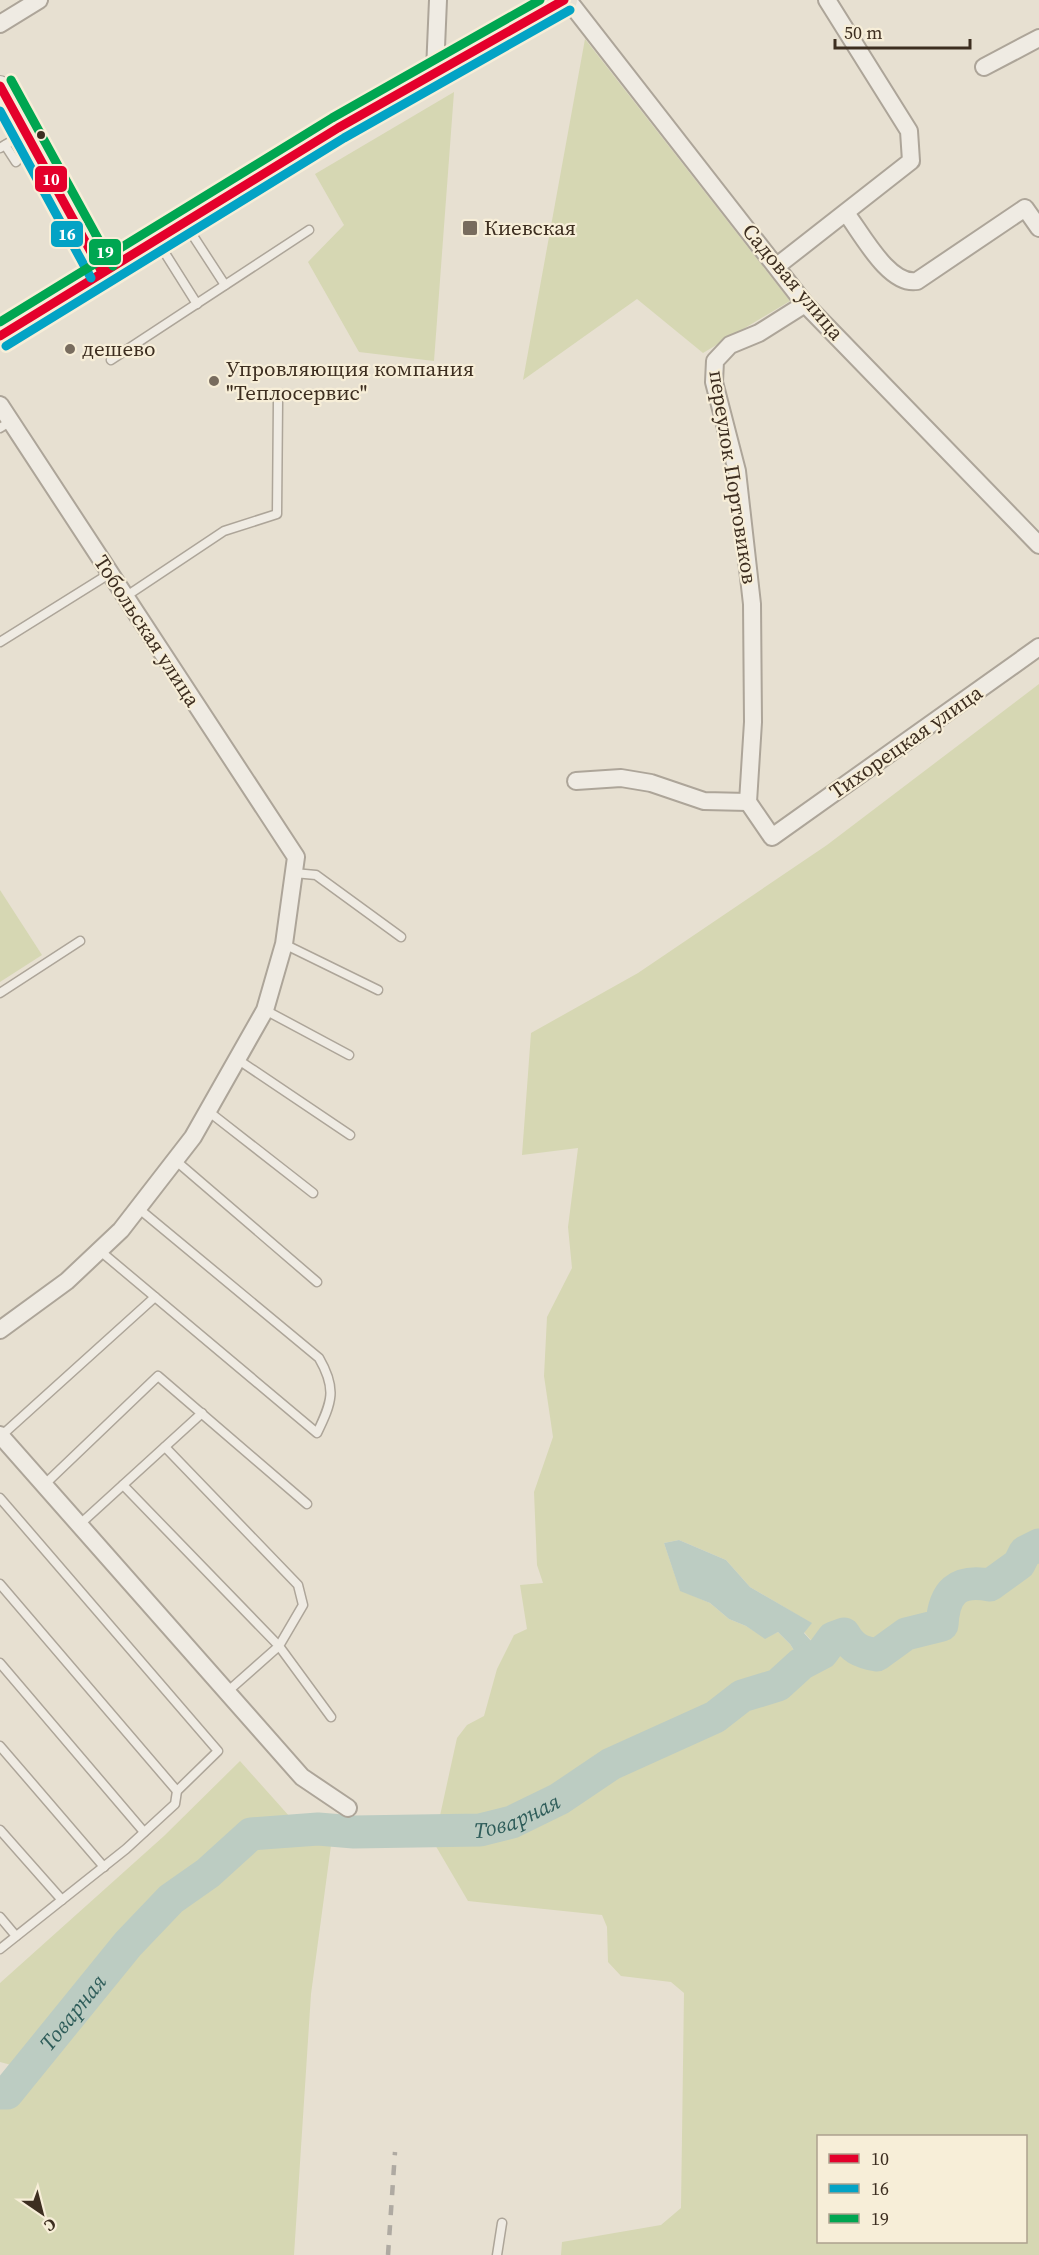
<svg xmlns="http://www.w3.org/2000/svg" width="1039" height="2255" font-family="'Source Serif 4',serif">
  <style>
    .green { fill: #d6d7b3; fill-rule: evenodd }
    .water { fill: #bcccc2 }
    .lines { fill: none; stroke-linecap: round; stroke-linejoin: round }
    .river { stroke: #bcccc2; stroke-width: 33 }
    .service-casing { stroke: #ada599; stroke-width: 11 }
    .minor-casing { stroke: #ada599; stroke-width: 20 }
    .tertiary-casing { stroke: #ada599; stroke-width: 22 }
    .primary-casing { stroke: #928b80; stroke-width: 28 }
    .service { stroke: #efebe3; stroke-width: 8 }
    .minor { stroke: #efebe3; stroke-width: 16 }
    .tertiary { stroke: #efebe3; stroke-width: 20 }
    .primary { stroke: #e6e1d4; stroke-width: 26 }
    .rail { stroke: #afaaa2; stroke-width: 4.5; stroke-dasharray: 10 10; stroke-linecap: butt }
    .bus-1-casing { stroke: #f7eed8; stroke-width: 14 }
    .bus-2-casing { stroke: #f7eed8; stroke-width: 14 }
    .bus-3-casing { stroke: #f7eed8; stroke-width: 14 }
    .bus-1 { stroke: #e4002b; stroke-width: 9 }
    .bus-2 { stroke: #03a3c5; stroke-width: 9 }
    .bus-3 { stroke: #00a651; stroke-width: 9 }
    .bus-dot { fill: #3d2e20; stroke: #f7eed8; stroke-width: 2 }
    .poi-dot { fill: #786c5e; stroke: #f7eed8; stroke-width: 2 }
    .labels { text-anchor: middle; stroke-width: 4.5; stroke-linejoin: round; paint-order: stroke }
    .poi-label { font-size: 21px; fill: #3d2e20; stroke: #f7eed8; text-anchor: start }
    .street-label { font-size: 21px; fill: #3d2e20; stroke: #f7eed8 }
    .water-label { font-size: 22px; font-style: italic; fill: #2f5d5a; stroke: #f7eed8 }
    .line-badge { stroke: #f7eed8; stroke-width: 2 }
    .badge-label { font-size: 16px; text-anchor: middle; font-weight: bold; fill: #fff }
  </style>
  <rect width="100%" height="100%" fill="#e7e0d1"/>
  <g class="green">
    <polygon points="585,39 790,301 703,353 637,299 523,380"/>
    <polygon points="454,92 434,361 359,352 308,262 344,225 315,174"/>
    <path d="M1039,684v1571h-478l1,-13 99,-17 20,-17 3,-215 -13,-11 -50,-6 -13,-14 -1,-35 -5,-12 -134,-14 -34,-58 23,-105 10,-13 17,-9 13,-47 17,-34 13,-6 -7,-44 23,-2 -6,-18 -3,-73 19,-55 -9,-61 3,-59 25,-49 -4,-41 10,-79 -56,7 9,-122 107,-60 189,-128zM679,1540l47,20 24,27 61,36 -7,9 18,21v12l-12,11 -20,-32 -12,-12 -13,6 -19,-12 -17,-7 -19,-16 -30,-13 -16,-47zM818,2136h208v106h-208z"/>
    <polygon points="0,890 42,955 0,982"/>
    <polygon points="240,1761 290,1817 332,1838 311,1994 294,2255 0,2255 0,2098 7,2093 15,2066 0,2062 0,1983 164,1836"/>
  </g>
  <polygon class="water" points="679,1540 726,1560 750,1587 812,1623 804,1633 822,1653 822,1665 811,1677 790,1644 778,1632 765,1639 746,1626 729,1619 710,1603 680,1591 664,1543"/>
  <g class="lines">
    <path class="river" id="s1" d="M0,2093h7l121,-149 43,-45 37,-26 43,-39 67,-5 36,3 126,-2 32,-8 47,-23 52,-35 104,-47 27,-21 36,-11 23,-21 21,-11 11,-15 11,-4c8,14 16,18 33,21l29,-21 36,-9c2,-33 15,-46 48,-40l29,-21 6,-12 14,-7"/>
    <defs>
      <g id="service">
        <polyline points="5,145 16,162"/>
        <polyline points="0,148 25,133"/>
        <polyline points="186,225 225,285"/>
        <polyline points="158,242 197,304"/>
        <polyline points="111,360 309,230"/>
        <polyline points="0,428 11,421"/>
        <polyline points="125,597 224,531 277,514 278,402"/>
        <polyline points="0,642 109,574"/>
        <polyline points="294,873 316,875 401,937"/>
        <polyline points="284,944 378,990"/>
        <polyline points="0,993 80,941"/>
        <polyline points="265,1010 349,1055"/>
        <polyline points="237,1059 350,1135"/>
        <polyline points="208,1111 313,1193"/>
        <polyline points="175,1160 317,1282"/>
        <path d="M99,1250l218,183c15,-31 20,-44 2,-75l-181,-150"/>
        <polyline points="1,1436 155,1297"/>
        <polyline points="165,1447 298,1585 303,1605 279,1646 331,1717"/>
        <polyline points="44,1485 158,1376 307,1504"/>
        <polyline points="123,1485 279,1646 227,1692"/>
        <polyline points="0,1498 218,1751 177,1791 175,1804 126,1849 0,1949"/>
        <polyline points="79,1525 202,1413"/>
        <polyline points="0,1584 177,1791"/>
        <polyline points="0,1663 144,1832"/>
        <polyline points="0,1746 104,1867"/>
        <polyline points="0,1830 62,1900"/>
        <polyline points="0,1917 16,1936"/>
        <polyline points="497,2255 502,2223"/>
      </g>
      <g id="minor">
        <polyline points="568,0 805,304 1039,545"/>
        <polyline points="0,24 39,0"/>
        <polyline points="984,67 1039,38"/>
        <polyline points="435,71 438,0"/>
        <path d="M846,213c16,21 43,73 71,68l108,-73 14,20"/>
        <polyline points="777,266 911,161 909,131 827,0"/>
        <polyline points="805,304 759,333 730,345 715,361 714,382 737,471 752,604 753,722 748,802 772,837 1039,647"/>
        <polyline points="0,405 296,857 284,944 265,1010 193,1137 121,1230 67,1281 0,1330"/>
        <polyline points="576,781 621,778 651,783 704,801 748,802"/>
        <polyline points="0,1435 302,1777 348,1808"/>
      </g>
      <polyline id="tertiary" points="0,86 102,272"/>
      <polyline id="primary" points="0,336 338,128 564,0"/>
    </defs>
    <use href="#service" class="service-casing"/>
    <use href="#minor" class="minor-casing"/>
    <use href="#tertiary" class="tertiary-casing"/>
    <use href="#primary" class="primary-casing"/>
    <use href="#service" class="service"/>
    <use href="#minor" class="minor"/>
    <use href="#tertiary" class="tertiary"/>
    <use href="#primary" class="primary"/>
    <polyline class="rail" points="388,2255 395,2152"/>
    <defs>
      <g id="bus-1">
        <polyline points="0,86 102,272"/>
        <polyline points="0,336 338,128 564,0"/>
      </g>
      <g id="bus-2">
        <polyline points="0,111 91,278"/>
        <polyline points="6,346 344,138 570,10"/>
      </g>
      <g id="bus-3">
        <polyline points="11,80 113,266"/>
        <polyline points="0,322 332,118 540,0"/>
      </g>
    </defs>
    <use href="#bus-1" class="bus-1-casing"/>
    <use href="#bus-2" class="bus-2-casing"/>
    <use href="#bus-3" class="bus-3-casing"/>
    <use href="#bus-1" class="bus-1"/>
    <use href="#bus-2" class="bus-2"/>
    <use href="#bus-3" class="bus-3"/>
  </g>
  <circle class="bus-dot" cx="41" cy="135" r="5"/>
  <g class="poi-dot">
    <rect x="462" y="220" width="16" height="16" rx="3"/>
    <circle cx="70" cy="349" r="6"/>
    <circle cx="214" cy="381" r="6"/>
  </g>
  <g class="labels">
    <g class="poi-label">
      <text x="484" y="235">Киевская</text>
      <text x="82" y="356">дешево</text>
      <text x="226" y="376">Упровляющия компания<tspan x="226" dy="24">"Теплосервис"</tspan></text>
    </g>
    <g class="street-label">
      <text transform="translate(793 282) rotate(50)" y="7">Садовая улица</text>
      <text transform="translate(733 477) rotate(81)" y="7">переулок Портовиков</text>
      <text transform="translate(147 631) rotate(57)" y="7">Тобольская улица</text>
      <text transform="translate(906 742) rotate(-35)" y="7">Тихорецкая улица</text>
    </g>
    <g class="water-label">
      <text dy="8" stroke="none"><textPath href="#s1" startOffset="633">Товарная</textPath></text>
      <text dy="8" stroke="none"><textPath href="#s1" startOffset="111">Товарная</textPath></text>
    </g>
  </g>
  <g class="line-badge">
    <rect x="34" y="165" width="34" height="28" rx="6" fill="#e4002b"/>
    <rect x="50" y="220" width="34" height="28" rx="6" fill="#03a3c5"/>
    <rect x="88" y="238" width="34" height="28" rx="6" fill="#00a651"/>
  </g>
  <g class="badge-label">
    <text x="51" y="185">10</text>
    <text x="67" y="240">16</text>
    <text x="105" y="258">19</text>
  </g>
  <rect x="817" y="2135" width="210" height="108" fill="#f7eed8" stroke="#ada18e" stroke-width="1.5"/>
  <rect x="829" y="2154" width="30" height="9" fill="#e4002b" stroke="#ada18e" stroke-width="1.5"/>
  <text x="871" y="2165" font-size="18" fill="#3d2e20">10</text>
  <rect x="829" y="2184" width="30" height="9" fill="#03a3c5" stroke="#ada18e" stroke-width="1.5"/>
  <text x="871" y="2195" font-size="18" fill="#3d2e20">16</text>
  <rect x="829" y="2214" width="30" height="9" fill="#00a651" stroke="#ada18e" stroke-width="1.5"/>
  <text x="871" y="2225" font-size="18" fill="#3d2e20">19</text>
  <g transform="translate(42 2213) rotate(145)" stroke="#f7eed8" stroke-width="4.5" paint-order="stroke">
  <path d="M0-4.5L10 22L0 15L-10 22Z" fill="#3d2e20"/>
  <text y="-9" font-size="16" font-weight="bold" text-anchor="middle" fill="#3d2e20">С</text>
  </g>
  <path d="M835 39v9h135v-9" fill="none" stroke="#3d2e20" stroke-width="3"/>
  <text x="844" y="39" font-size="18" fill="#3d2e20" stroke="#f7eed8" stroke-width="4.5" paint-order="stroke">50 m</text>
</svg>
